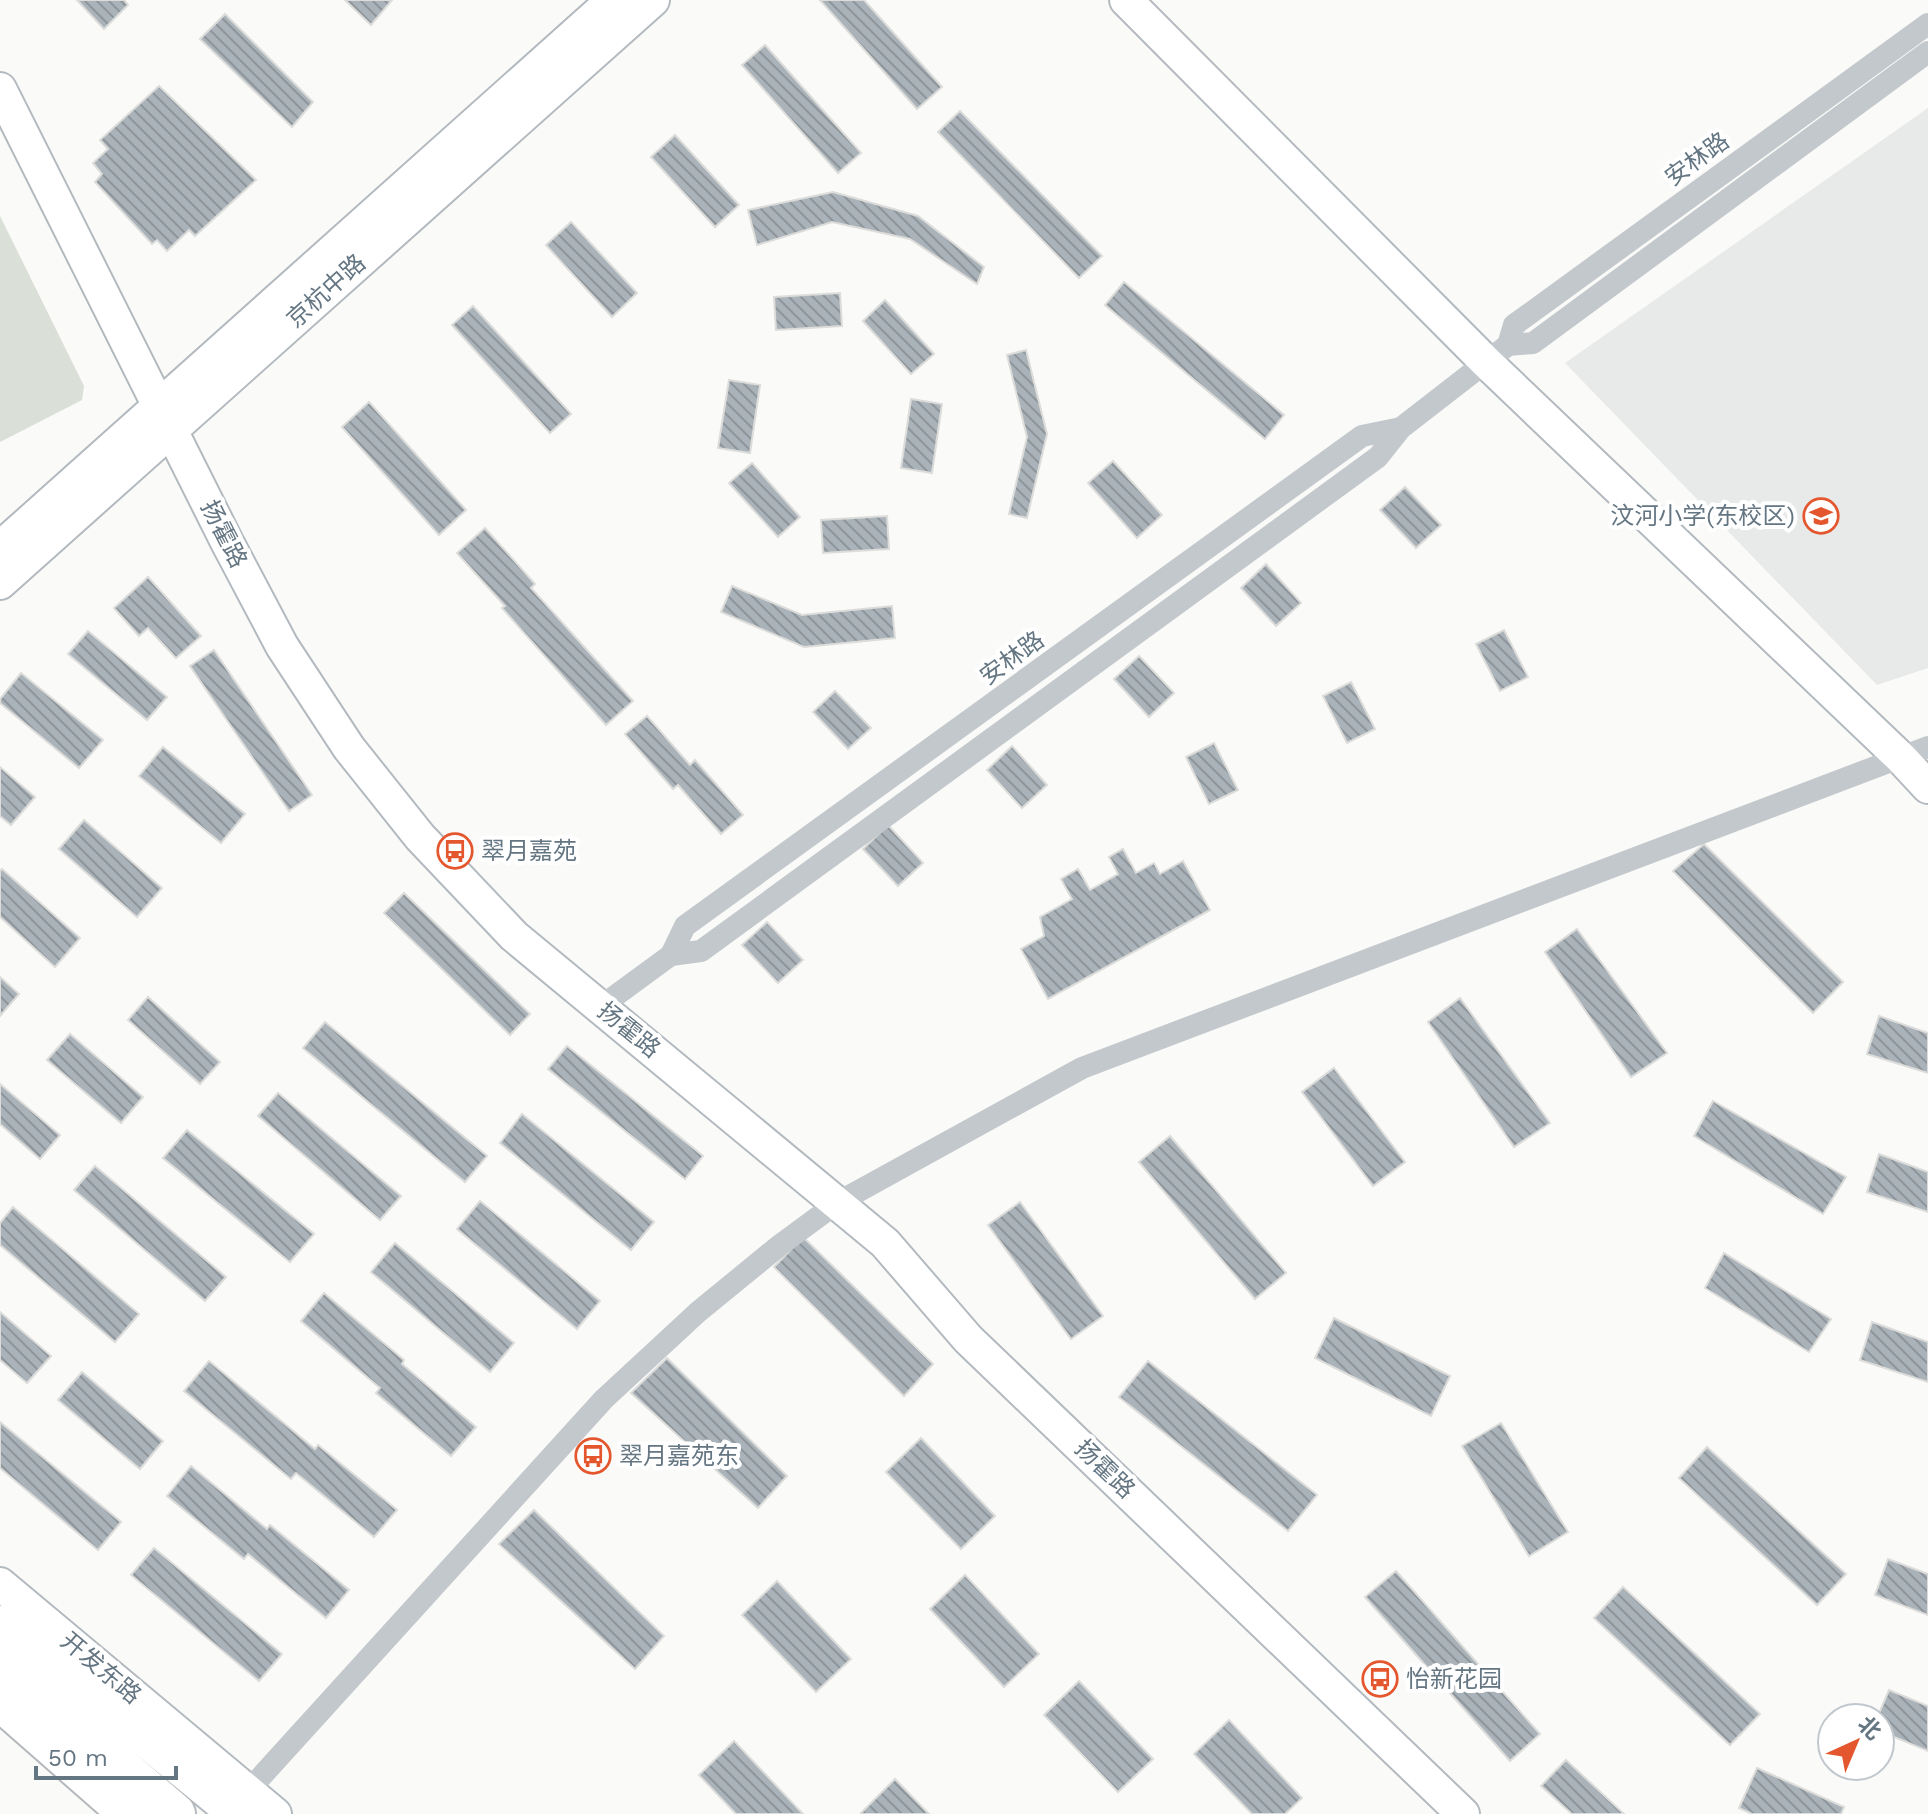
<svg xmlns="http://www.w3.org/2000/svg" width="1928" height="1814" font-family="'Work Sans','Noto Sans SC',sans-serif">
  <style>
    .built { fill: #e8e9e9 }
    .green { fill: #dadfd7 }
    .building { fill: url(#building-back-hatch); stroke: #dcdcda; stroke-width: 2 }
    .lines { fill: none; stroke-linecap: round; stroke-linejoin: round }
    .secondary-casing { stroke: #b3babf; stroke-width: 36 }
    .highway-casing { stroke: #b4b9bd; stroke-width: 44 }
    .street { stroke: #c3c8cc; stroke-width: 22 }
    .secondary { stroke: #fff; stroke-width: 32 }
    .highway { stroke: #fff; stroke-width: 40 }
    .labels { text-anchor: middle; stroke-width: 8; stroke-linejoin: round; paint-order: stroke }
    .street-label { font-size: 24px; fill: #657683; stroke: #fff }
    .poi-label { font-size: 24px; fill: #657683; stroke: #fff; text-anchor: start }
  </style>
  <defs>
    <pattern id="building-back-hatch" width="6" height="6" patternUnits="userSpaceOnUse" patternTransform="scale(2)"><rect width="6" height="6" fill="#aab3b9"/><path d="M-1 5l2 2M0 0l6 6M5-1l2 2" fill="none" stroke="#8e969c"/></pattern>
  </defs>
  <rect width="100%" height="100%" fill="#fafaf8"/>
  <polygon class="built" points="1928,108 1928,668 1877,685 1565,363"/>
  <polygon class="green" points="0,216 84,386 82,400 0,442"/>
  <g class="building">
    <polygon points="77,0 124,0 128,5 104,29"/>
    <polygon points="345,0 392,0 371,25"/>
    <polygon points="820,0 864,0 942,87 917,109"/>
    <polygon points="225,14 313,102 292,127 200,39"/>
    <polygon points="765,45 861,153 838,173 742,65"/>
    <polygon points="159,86 256,180 195,236 189,230 167,251 157,240 152,244 95,182 102,174 93,163 108,149 100,140"/>
    <polygon points="960,111 1102,256 1079,278 938,132"/>
    <polygon points="675,135 739,205 715,227 651,157"/>
    <polygon points="833,192 918,216 984,267 977,284 910,239 832,222 757,245 748,210"/>
    <polygon points="571,222 637,293 612,317 546,245"/>
    <polygon points="1124,282 1284,415 1265,439 1105,305"/>
    <polygon points="840,293 842,326 776,330 774,297"/>
    <polygon points="885,300 934,354 911,374 863,321"/>
    <polygon points="473,306 571,414 550,433 452,325"/>
    <polygon points="1026,350 1047,434 1027,518 1009,514 1027,437 1007,355"/>
    <polygon points="729,380 760,385 750,453 718,448"/>
    <polygon points="911,399 942,404 932,473 901,468"/>
    <polygon points="369,402 466,510 439,535 342,427"/>
    <polygon points="1113,461 1162,515 1137,538 1088,483"/>
    <polygon points="752,463 800,517 778,537 729,483"/>
    <polygon points="1405,487 1441,525 1416,548 1380,510"/>
    <polygon points="887,516 889,549 823,553 821,520"/>
    <polygon points="485,528 535,584 531,588 633,701 606,725 502,608 505,606 457,553"/>
    <polygon points="1266,564 1301,603 1276,626 1241,588"/>
    <polygon points="148,577 201,636 176,658 148,628 139,636 114,608"/>
    <polygon points="732,586 802,615 892,606 895,638 804,647 721,612"/>
    <polygon points="1504,630 1528,677 1500,691 1476,644"/>
    <polygon points="88,631 167,697 147,720 68,654"/>
    <polygon points="214,650 312,795 289,811 190,666"/>
    <polygon points="1139,656 1174,693 1149,717 1114,679"/>
    <polygon points="21,673 103,740 79,768 0,703 0,699"/>
    <polygon points="1351,682 1375,729 1347,743 1323,696"/>
    <polygon points="835,691 871,728 848,749 813,712"/>
    <polygon points="647,716 690,765 695,760 743,815 721,834 678,785 673,789 625,734"/>
    <polygon points="1214,743 1238,790 1209,804 1186,757"/>
    <polygon points="1012,746 1047,785 1022,808 987,770"/>
    <polygon points="163,747 245,814 221,843 139,776"/>
    <polygon points="0,767 35,797 11,825 0,816"/>
    <polygon points="84,820 162,888 137,917 59,849"/>
    <polygon points="888,825 923,863 898,886 863,849"/>
    <polygon points="1704,844 1843,982 1813,1013 1673,871"/>
    <polygon points="1123,849 1136,873 1154,863 1160,874 1183,861 1210,910 1048,999 1021,949 1044,936 1040,917 1072,899 1061,879 1078,869 1090,890 1118,874 1109,857"/>
    <polygon points="2,869 80,938 55,967 0,917 0,871"/>
    <polygon points="404,893 530,1014 510,1035 384,913"/>
    <polygon points="767,922 803,960 778,983 742,945"/>
    <polygon points="1577,929 1667,1053 1631,1077 1545,952"/>
    <polygon points="0,977 19,994 0,1016"/>
    <polygon points="148,997 220,1062 200,1084 128,1020"/>
    <polygon points="1460,998 1550,1123 1514,1147 1428,1022"/>
    <polygon points="1879,1016 1928,1033 1928,1073 1867,1054"/>
    <polygon points="325,1022 487,1156 465,1182 303,1048"/>
    <polygon points="70,1034 143,1097 121,1123 47,1060"/>
    <polygon points="567,1046 703,1156 685,1179 548,1069"/>
    <polygon points="1334,1068 1405,1162 1373,1186 1302,1092"/>
    <polygon points="0,1084 60,1135 40,1159 0,1124"/>
    <polygon points="278,1093 401,1196 380,1220 258,1116"/>
    <polygon points="1713,1101 1846,1177 1823,1214 1694,1136"/>
    <polygon points="522,1114 654,1222 631,1250 500,1143"/>
    <polygon points="187,1130 314,1234 290,1262 163,1158"/>
    <polygon points="1170,1136 1286,1273 1255,1299 1139,1162"/>
    <polygon points="1879,1154 1928,1172 1928,1212 1867,1192"/>
    <polygon points="95,1166 226,1277 205,1301 74,1190"/>
    <polygon points="480,1201 600,1301 577,1329 457,1229"/>
    <polygon points="1020,1202 1103,1316 1071,1339 988,1225"/>
    <polygon points="13,1207 139,1314 115,1342 0,1245 0,1223"/>
    <polygon points="803,1237 933,1364 904,1396 774,1267"/>
    <polygon points="395,1243 514,1343 490,1372 371,1272"/>
    <polygon points="1724,1253 1831,1319 1809,1352 1705,1288"/>
    <polygon points="324,1293 404,1360 402,1364 476,1427 451,1456 376,1393 380,1388 301,1321"/>
    <polygon points="0,1312 51,1356 27,1383 0,1360"/>
    <polygon points="1334,1318 1450,1376 1431,1416 1315,1358"/>
    <polygon points="1872,1322 1928,1342 1928,1382 1860,1360"/>
    <polygon points="667,1358 787,1476 758,1508 631,1393"/>
    <polygon points="209,1361 315,1449 318,1445 397,1510 374,1537 296,1473 291,1479 184,1391"/>
    <polygon points="1148,1361 1317,1495 1288,1531 1119,1397"/>
    <polygon points="82,1372 163,1441 140,1469 58,1400"/>
    <polygon points="0,1422 121,1522 98,1550 0,1468"/>
    <polygon points="1501,1423 1568,1532 1529,1556 1462,1446"/>
    <polygon points="921,1438 995,1516 961,1549 886,1472"/>
    <polygon points="1707,1447 1846,1574 1817,1605 1679,1478"/>
    <polygon points="191,1466 267,1529 270,1525 349,1590 326,1618 248,1554 244,1559 167,1496"/>
    <polygon points="534,1510 664,1636 635,1669 499,1544"/>
    <polygon points="154,1548 282,1654 259,1681 131,1575"/>
    <polygon points="1888,1559 1928,1574 1928,1615 1875,1595"/>
    <polygon points="1396,1571 1540,1734 1510,1761 1365,1597"/>
    <polygon points="965,1575 1039,1654 1004,1687 930,1609"/>
    <polygon points="777,1581 851,1659 816,1692 742,1615"/>
    <polygon points="1623,1587 1760,1714 1730,1745 1594,1618"/>
    <polygon points="1079,1681 1153,1759 1118,1792 1044,1715"/>
    <polygon points="1889,1690 1928,1706 1928,1751 1880,1731 1880,1718 1877,1718"/>
    <polygon points="1229,1720 1302,1798 1285,1814 1252,1814 1194,1754"/>
    <polygon points="734,1741 803,1814 736,1814 699,1775"/>
    <polygon points="1566,1760 1624,1814 1572,1814 1541,1786"/>
    <polygon points="1757,1768 1844,1807 1841,1814 1752,1814 1739,1808"/>
    <polygon points="895,1779 929,1814 862,1814 861,1813"/>
  </g>
  <g class="lines">
    <defs>
      <g id="secondary">
        <polyline points="1126,0 1486,362 1901,758 1928,787"/>
        <polyline points="0,89 227,542 282,646 349,748 420,837 514,936 885,1243 968,1339 1463,1814"/>
        <polyline points="0,548 613,0"/>
        <polyline points="0,583 653,0"/>
        <polyline points="0,1584 275,1814"/>
        <polyline points="0,1622 234,1814"/>
      </g>
      <g id="highway">
        <polyline points="0,1663 175,1814"/>
        <polyline points="0,1700 130,1814"/>
      </g>
    </defs>
    <use href="#secondary" class="secondary-casing"/>
    <use href="#highway" class="highway-casing"/>
    <g class="street">
      <polyline points="1508,345 1514,325 1928,24"/>
      <polyline points="671,955 685,926 1362,436 1401,428"/>
      <polyline points="600,1007 671,955 701,951 1378,457 1401,428 1508,345 1533,343 1928,52"/>
      <polyline points="239,1801 604,1399 698,1312 780,1245 837,1203 1082,1068 1928,747"/>
    </g>
    <use href="#secondary" class="secondary"/>
    <use href="#highway" class="highway"/>
  </g>
  <defs>
    <symbol id="school-ring" viewBox="-11 -11 22 22"><circle r="9.5" fill="#fff" stroke="#e4572e" stroke-width="1.5"/><path d="M0-5L7-2L0 1L-7-2ZM-4 1L0 2.5L4 1V4Q0 6-4 4Z" fill="#e4572e"/></symbol>
    <symbol id="bus-ring" viewBox="-11 -11 22 22"><circle r="9.5" fill="#fff" stroke="#e4572e" stroke-width="1.5"/><path d="M-5-6H5V4H4V6H2V4H-2V6H-4V4H-5ZM-3.5-4V0h7V-4ZM-3.5 1.2v1.5H-2V1.2ZM2 1.2v1.5H3.5V1.2Z" fill="#e4572e"/></symbol>
  </defs>
  <g fill-rule="evenodd">
    <use href="#school-ring" x="1801" y="496" width="40" height="40"/>
    <use href="#bus-ring" x="435" y="831" width="40" height="40"/>
    <use href="#bus-ring" x="573" y="1436" width="40" height="40"/>
    <use href="#bus-ring" x="1360" y="1659" width="40" height="40"/>
  </g>
  <g class="labels">
    <g class="street-label">
      <text transform="translate(1697 159) rotate(-36)" y="8">安林路</text>
      <text transform="translate(326 291) rotate(-42)" y="8">京杭中路</text>
      <text transform="translate(224 534) rotate(63)" y="8">扬霍路</text>
      <text transform="translate(1012 658) rotate(-36)" y="8">安林路</text>
      <text transform="translate(629 1030) rotate(39)" y="8">扬霍路</text>
      <text transform="translate(1105 1469) rotate(44)" y="8">扬霍路</text>
      <text transform="translate(101 1668) rotate(40)" y="8">开发东路</text>
    </g>
    <g class="poi-label">
      <text x="1795" y="524" text-anchor="end">汶河小学(东校区)</text>
      <text x="481" y="859">翠月嘉苑</text>
      <text x="619" y="1464">翠月嘉苑东</text>
      <text x="1406" y="1687">怡新花园</text>
    </g>
  </g>
  <g transform="translate(1856 1742) rotate(44)"><circle r="38" fill="#ffffff" stroke="#c1c8cd" stroke-width="2"/>
  <path d="M0-6L14 30L0 20L-14 30Z" fill="#e4572e"/>
  <text y="-12" font-size="22" font-weight="bold" text-anchor="middle" fill="#657683">北</text>
  </g>
  <path d="M36 1766v12h140v-12" fill="none" stroke="#657683" stroke-width="4"/>
  <text x="48" y="1766" font-size="24" fill="#657683" stroke="#ffffff" stroke-width="6" paint-order="stroke">50 m</text>
</svg>
